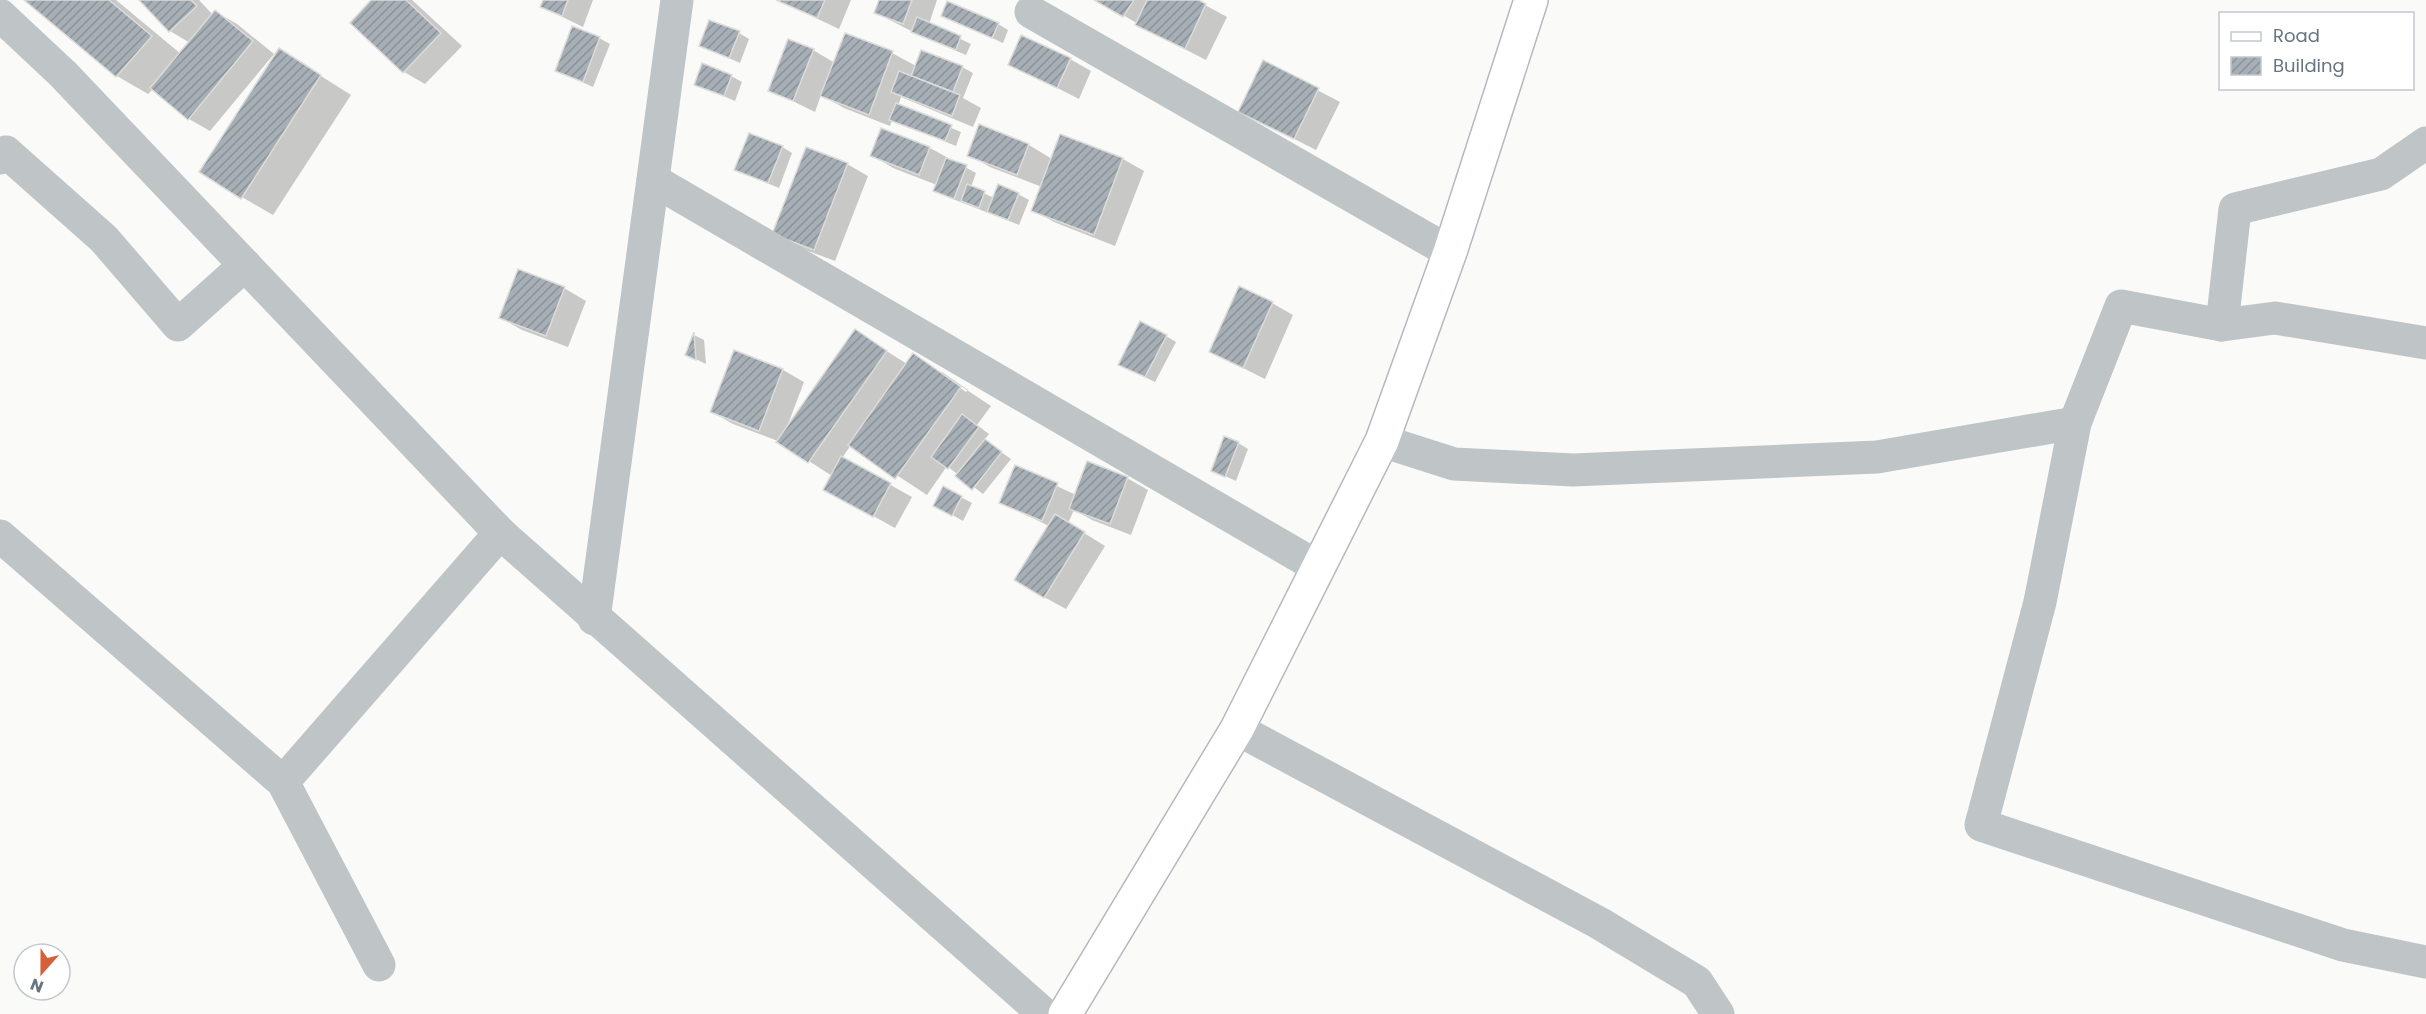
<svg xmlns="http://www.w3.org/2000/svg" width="2426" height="1014" font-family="Poppins,sans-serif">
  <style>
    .shadow { fill: #0003; fill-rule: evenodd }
    .building { fill: url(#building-hatch); stroke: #dcdcda; stroke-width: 1.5 }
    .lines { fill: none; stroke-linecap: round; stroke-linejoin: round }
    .secondary-casing { stroke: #b4b9be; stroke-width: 36 }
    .street { stroke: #bfc4c7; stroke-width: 33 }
    .secondary { stroke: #fff; stroke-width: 33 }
  </style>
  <defs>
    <pattern id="building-hatch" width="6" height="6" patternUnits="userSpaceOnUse" patternTransform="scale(1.5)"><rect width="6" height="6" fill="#a6afb5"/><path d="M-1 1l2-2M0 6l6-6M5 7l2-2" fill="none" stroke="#8b9399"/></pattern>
  </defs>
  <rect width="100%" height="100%" fill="#fafaf8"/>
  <g class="shadow">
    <polygon points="26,0 116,0 181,54 190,43 170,31 141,0 199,0 213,15 216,12 237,24 274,54 210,131 189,119 153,89 148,94 117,76"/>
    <polygon points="373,0 412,0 462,46 425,84 404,72 352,23"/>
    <polygon points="544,0 593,0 583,27 542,7"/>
    <polygon points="778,0 851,0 839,29"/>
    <polygon points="881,0 937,0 929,24 971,44 966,55 923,37 876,13"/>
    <polygon points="1097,0 1196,0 1227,17 1206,60 1159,36"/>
    <polygon points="943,16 998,24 1008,30 1003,43"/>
    <polygon points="739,33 749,39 740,63 701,46"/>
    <polygon points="599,38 610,44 593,87 556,70"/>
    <polygon points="280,50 351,95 273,215 242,197"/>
    <polygon points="813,50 835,63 892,53 916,66 922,52 962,67 973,73 963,98 981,108 973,127 901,97 898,106 961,132 956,146 892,120 890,126 844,108 821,95 815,112 770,90"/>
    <polygon points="1070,59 1091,71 1079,99 1010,64"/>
    <polygon points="1264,62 1340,102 1316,150 1240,111"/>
    <polygon points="731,76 742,82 735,101 696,84"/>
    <polygon points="980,126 1029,145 1052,159 1123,159 1144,171 1115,246 1054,222 1033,210 1042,187 990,167 969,155"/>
    <polygon points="882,130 930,148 976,173 971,187 994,198 1018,194 1029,200 1019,225 945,196 935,191 937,185 893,168 872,155"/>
    <polygon points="782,147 792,153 779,188 736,170"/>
    <polygon points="847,164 868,176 835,261 795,246 774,234"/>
    <polygon points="564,288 586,301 568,347 522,330 501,318"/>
    <polygon points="1272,303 1293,315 1265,379 1211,352"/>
    <path d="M855,331l52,33 7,-9 77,51 -14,19 12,9 -5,6 27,19 -28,35 -36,-28 -20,29 -76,-50 -9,13 70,39 -17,31 -49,-27 -14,-25 -54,-35 -45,-17 -21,-12 23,-60 48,18 21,12 -17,45zM942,372l26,18 -2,2 -24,-17z"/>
    <polygon points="694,335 704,340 706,364 687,355"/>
    <polygon points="1166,336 1176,342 1155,382 1130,370"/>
    <polygon points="1238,443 1248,449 1236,481 1212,470"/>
    <polygon points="1016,467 1076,495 1127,478 1148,490 1131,535 1092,520 1074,510 1068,523 1105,546 1066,609 1044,597 1049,526 1001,503"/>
    <polygon points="944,488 972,503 963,521 935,505"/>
  </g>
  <g class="building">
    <polygon points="24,0 109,0 152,36 116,77"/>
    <polygon points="139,0 191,0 197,6 169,32"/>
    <polygon points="371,0 406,0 441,33 403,73 350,23"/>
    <polygon points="543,0 568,0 562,16 540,7"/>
    <polygon points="776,0 825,0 817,18"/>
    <polygon points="879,0 912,0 903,24 874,13"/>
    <polygon points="1094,0 1134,0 1123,17"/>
    <polygon points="1147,0 1199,0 1206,4 1185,49 1135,25"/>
    <polygon points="947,1 999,23 992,38 941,16"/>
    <polygon points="215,10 253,41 188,120 150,88"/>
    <polygon points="917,17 961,36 956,50 911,32"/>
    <polygon points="709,20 740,31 729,58 699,46"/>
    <polygon points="572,26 600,37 583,82 555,71"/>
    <polygon points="845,33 893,51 869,115 820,96"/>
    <polygon points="1021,35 1071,58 1057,88 1008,65"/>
    <polygon points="788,39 814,49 793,101 768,91"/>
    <polygon points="279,48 321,75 241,199 199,172"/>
    <polygon points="921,50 963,66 953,92 911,76"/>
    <polygon points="1263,60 1319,88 1294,139 1238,112"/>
    <polygon points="702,63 732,75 724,96 694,85"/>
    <polygon points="899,71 960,95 952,116 891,92"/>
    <polygon points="896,103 952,125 945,141 889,120"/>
    <polygon points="979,124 1029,144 1017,175 967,156"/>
    <polygon points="881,128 930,147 919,175 870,156"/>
    <polygon points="749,133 783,146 768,183 734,170"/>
    <polygon points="1060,134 1123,158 1094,235 1031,211"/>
    <polygon points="806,147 848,163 814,250 772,234"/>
    <polygon points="946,158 967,165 954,199 933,191"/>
    <polygon points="967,184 985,191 979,208 961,201"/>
    <polygon points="998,184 1019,193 1008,220 987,212"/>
    <polygon points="518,269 565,287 546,336 499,318"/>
    <polygon points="1239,286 1273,302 1243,368 1209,352"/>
    <polygon points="1140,321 1167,335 1145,377 1118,365"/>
    <polygon points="855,329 887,351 808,463 776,442"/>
    <polygon points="694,332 696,360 685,355"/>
    <polygon points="734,350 783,369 759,431 710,412"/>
    <polygon points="913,353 961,387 895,479 848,445"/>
    <polygon points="962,414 979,427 948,469 931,457"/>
    <polygon points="1224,436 1239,442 1225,477 1211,471"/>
    <polygon points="985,439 1002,452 972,490 955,476"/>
    <polygon points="841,456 891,483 873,517 823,490"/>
    <polygon points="1087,461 1128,477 1110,524 1069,509"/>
    <polygon points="1015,465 1058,483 1042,521 999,503"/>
    <polygon points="943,486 962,496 952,516 933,506"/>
    <polygon points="1055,514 1085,532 1044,598 1014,580"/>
  </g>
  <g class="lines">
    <defs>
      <polyline id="secondary" points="1065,1014 1237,729 1382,441 1450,252 1531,0"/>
    </defs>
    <use href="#secondary" class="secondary-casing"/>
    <g class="street">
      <polyline points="1031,12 1450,252"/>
      <polyline points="0,15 63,74 500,533 1044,1014"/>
      <polyline points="0,158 6,152 104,239 178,325 245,265"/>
      <polyline points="653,180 1318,567"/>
      <polyline points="2222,325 2235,209 2381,174 2426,143"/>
      <polyline points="2426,343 2275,318 2222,325 2121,306 2075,423 2040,602 1981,825 2343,945 2426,962"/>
      <polyline points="1382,441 1454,464 1573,470 1877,457 2075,423"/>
      <polyline points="0,536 283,782 379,965"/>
      <polyline points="594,619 677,0"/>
      <polyline points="1237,729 1599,923 1697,982 1718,1014"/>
      <polyline points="283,782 500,533"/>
    </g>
    <use href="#secondary" class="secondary"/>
  </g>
  <rect x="2219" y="12" width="195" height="78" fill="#ffffff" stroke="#c2c8cd" stroke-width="1.5"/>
  <rect x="2231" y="32" width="30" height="9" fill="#ffffff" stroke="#c2c8cd" stroke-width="1.5"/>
  <text x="2273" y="42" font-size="18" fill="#667581">Road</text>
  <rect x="2231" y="57" width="30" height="18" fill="url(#building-hatch)" stroke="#c2c8cd" stroke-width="1.5"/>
  <text x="2273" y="72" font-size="18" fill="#667581">Building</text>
  <g transform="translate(42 972) rotate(201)"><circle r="28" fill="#ffffff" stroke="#c2c8cd" stroke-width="1.5"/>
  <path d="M0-4.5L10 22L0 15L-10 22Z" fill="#d7603a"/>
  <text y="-9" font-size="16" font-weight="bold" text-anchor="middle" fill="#667581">N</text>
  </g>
</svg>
